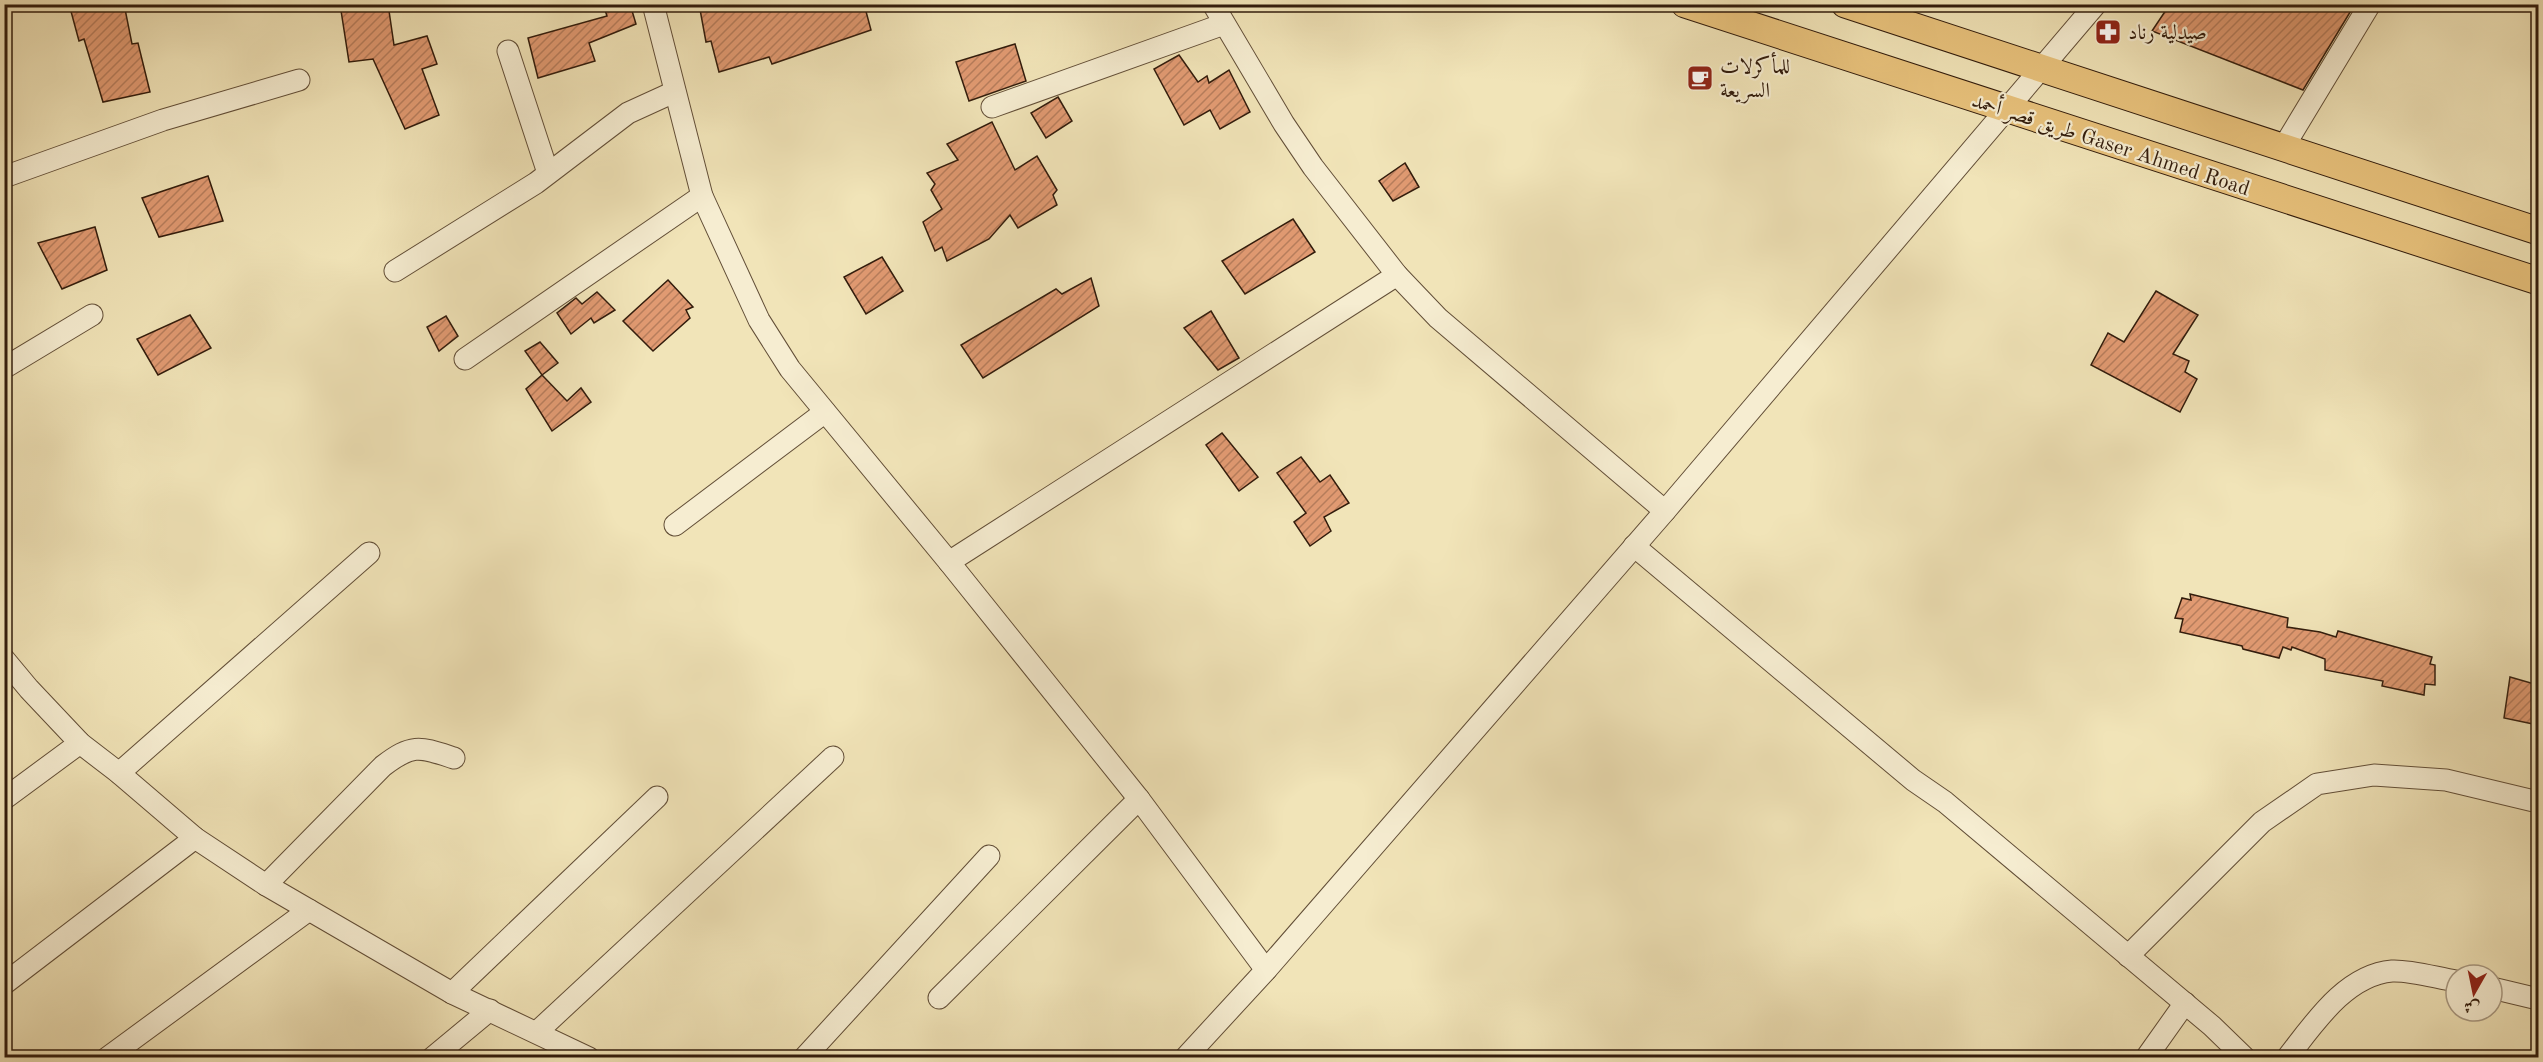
<svg xmlns="http://www.w3.org/2000/svg" width="2543" height="1062" font-family="'Old Standard TT',Amiri,serif">
  <style>
    .building { fill: url(#building-hatch); stroke: #321c0c; stroke-width: 1.5 }
    .lines { fill: none; stroke-linecap: round; stroke-linejoin: round }
    .minor-casing { stroke: #624e37; stroke-width: 23 }
    .major-casing { stroke: #321c0c; stroke-width: 29 }
    .minor { stroke: #f6edd1; stroke-width: 21 }
    .major { stroke: #e8c27c; stroke-width: 27 }
    .labels { text-anchor: middle; stroke-width: 4.5; stroke-linejoin: round; paint-order: stroke }
    .poi-label { font-size: 21px; fill: #321c0c; stroke: #f6edd1; text-anchor: start }
    .street-label { font-size: 21px; fill: #321c0c; stroke: #f6edd1 }
  </style>
  <defs>
    <pattern id="building-hatch" width="6" height="6" patternUnits="userSpaceOnUse" patternTransform="scale(1.5)"><rect width="6" height="6" fill="#e19a72"/><path d="M-1 1l2-2M0 6l6-6M5 7l2-2" fill="none" stroke="#b77d5c"/></pattern>
  </defs>
  <rect width="100%" height="100%" fill="#f1e4b8"/>
  <filter id="stains"><feTurbulence type="fractalNoise" baseFrequency=".00333" numOctaves="4"/><feColorMatrix values="0 0 0 0 .2 0 0 0 0 .09 0 0 0 0 .02 0 0 0 .5 -.17"/></filter>
  <radialGradient id="worn" r=".72"><stop offset=".6" stop-color="#630" stop-opacity="0"/><stop offset="1" stop-color="#630" stop-opacity=".3"/></radialGradient>
  <g class="building">
    <polygon points="69,4 124,4 132,44 138,43 150,92 103,102 84,39 79,41"/>
    <polygon points="340,4 388,4 394,45 427,36 437,64 422,69 439,115 405,129 373,59 349,62"/>
    <polygon points="603,4 630,4 636,24 589,43 595,61 538,78 528,38 607,16"/>
    <polygon points="699,4 864,4 871,30 772,64 769,57 719,72 711,41 706,42"/>
    <polygon points="2170,4 2355,4 2303,90 2152,31"/>
    <polygon points="1015,44 1026,81 969,101 956,62"/>
    <polygon points="1179,55 1198,82 1207,76 1209,83 1229,70 1250,112 1220,129 1210,110 1184,125 1154,69"/>
    <polygon points="1058,97 1072,121 1046,138 1031,113"/>
    <polygon points="992,122 1015,170 1037,156 1057,190 1053,195 1057,205 1018,228 1010,215 989,239 947,261 942,247 935,251 923,222 942,209 931,190 935,184 927,173 958,160 947,144"/>
    <polygon points="1405,163 1419,187 1393,201 1379,181"/>
    <polygon points="208,176 223,221 159,237 142,198"/>
    <polygon points="1293,219 1315,252 1245,294 1222,261"/>
    <polygon points="95,227 107,270 62,289 38,243"/>
    <polygon points="882,257 903,291 866,314 844,277"/>
    <polygon points="1091,278 1099,306 983,378 961,345 1056,289 1062,294"/>
    <polygon points="668,280 693,307 686,310 690,318 653,351 623,321"/>
    <polygon points="2156,291 2198,315 2173,354 2189,361 2185,372 2197,379 2180,412 2091,365 2108,333 2124,342"/>
    <polygon points="597,292 615,310 594,323 591,318 571,334 557,313 576,298 582,304"/>
    <polygon points="1211,311 1239,358 1218,370 1184,328"/>
    <polygon points="190,315 211,348 158,375 137,339"/>
    <polygon points="446,316 458,336 439,351 427,327"/>
    <polygon points="540,342 558,363 542,375 525,351"/>
    <polygon points="542,375 567,401 581,388 591,402 552,431 526,389"/>
    <polygon points="1222,433 1258,477 1239,491 1206,445"/>
    <polygon points="1301,457 1320,482 1330,475 1349,503 1324,517 1331,531 1310,546 1294,522 1306,513 1277,473"/>
    <polygon points="2190,594 2288,618 2287,627 2320,632 2336,637 2338,631 2432,657 2430,664 2435,665 2435,685 2425,684 2424,695 2382,686 2383,681 2325,670 2325,659 2292,647 2291,650 2283,647 2279,658 2243,649 2242,646 2180,632 2183,619 2175,618 2182,598 2191,600"/>
    <polygon points="2510,677 2538,685 2538,725 2504,718"/>
  </g>
  <g class="lines">
    <defs>
      <g id="minor">
        <polyline points="653,4 702,196 759,320 790,369 949,562 1139,799 1266,970"/>
        <polyline points="1213,4 1284,124 1313,167 1397,275 1438,318 1665,511"/>
        <polyline points="508,51 548,173"/>
        <polyline points="992,107 1224,24"/>
        <polyline points="2283,148 2370,4"/>
        <polyline points="4,177 163,120 299,80"/>
        <polyline points="395,271 536,183 628,113 674,92"/>
        <polyline points="465,359 702,196"/>
        <polyline points="4,368 92,315"/>
        <polyline points="675,525 825,412"/>
        <polyline points="1634,546 1913,780 1945,802 2212,1026 2245,1058"/>
        <polyline points="949,562 1397,275"/>
        <polyline points="4,659 29,689 80,743 119,773 195,838 266,885 452,993 589,1058"/>
        <polyline points="119,773 369,553"/>
        <polyline points="4,799 80,743"/>
        <path d="M266,885l117,-119c30,-23 37,-19 71,-8"/>
        <polyline points="2128,956 2262,822 2317,784 2374,775 2446,780 2538,802"/>
        <polyline points="4,984 195,838"/>
        <polyline points="2492,988 2538,999"/>
        <polyline points="452,993 657,797"/>
        <polyline points="939,998 1139,799"/>
        <polyline points="538,1031 833,757"/>
        <polyline points="107,1058 309,910"/>
        <polyline points="432,1058 490,1010"/>
        <polyline points="804,1058 989,856"/>
        <polyline points="1185,1058 1266,970 1665,511 2096,4"/>
        <polyline points="2146,1058 2185,1003"/>
        <path d="M2287,1058c26,-33 58,-83 105,-87 18,-1 45,7 64,10"/>
      </g>
      <g id="major">
        <polyline points="1685,4 2538,281"/>
        <polyline points="1845,4 2538,231"/>
      </g>
    </defs>
    <use href="#minor" class="minor-casing"/>
    <use href="#major" class="major-casing"/>
    <use href="#minor" class="minor"/>
    <use href="#major" class="major"/>
  </g>
  <defs>
    <symbol id="pharmacy-square" viewBox="-11 -11 22 22"><rect x="-9" y="-9" width="18" height="18" rx="4" fill="#8f2418" stroke="#f6edd1"/><path d="M-2-6h4v4h4v4h-4v4h-4v-4h-4v-4h4Z" fill="#fff"/></symbol>
    <symbol id="cafe-square" viewBox="-11 -11 22 22"><rect x="-9" y="-9" width="18" height="18" rx="4" fill="#8f2418" stroke="#f6edd1"/><path d="M-5.5-4.5H6V0H3Q3 3.5 0 3.5H-2.5Q-5.5 3.5-5.5 0ZM3-3.2v2h1.7v-2ZM-6 4.5H4V6H-6Z" fill="#fff"/></symbol>
  </defs>
  <g fill-rule="evenodd">
    <use href="#pharmacy-square" x="2093" y="17" width="30" height="30"/>
    <use href="#cafe-square" x="1685" y="63" width="30" height="30"/>
  </g>
  <g class="labels">
    <g class="poi-label">
      <text x="2128" y="39">صيدلية رناد</text>
      <text x="1720" y="73">للمأكرلات<tspan x="1720" dy="24">السريعة</tspan></text>
    </g>
    <g class="street-label">
      <text transform="translate(2111 144) rotate(18)" y="7">طريق قصر أحمد Gaser Ahmed Road</text>
    </g>
  </g>
  <rect width="2543" height="1062" fill="none" stroke="#f1e4b8" stroke-width="24"/>
  <rect x="6" y="6" width="2531" height="1050" fill="none" stroke="#321c0c" stroke-width="3"/>
  <rect x="12" y="12" width="2519" height="1038" fill="none" stroke="#321c0c" stroke-width="1.5"/>
  <g transform="translate(2474 993) rotate(189)"><circle r="28" fill="#f6edd1" stroke="#a89982" stroke-width="1.5"/>
  <path d="M0-4.5L10 22L0 15L-10 22Z" fill="#8f2418"/>
  <text y="-9" font-size="16" font-weight="bold" text-anchor="middle" fill="#321c0c">ش</text>
  </g>
  <rect width="100%" height="100%" filter="url(#stains)"/>
  <rect width="100%" height="100%" fill="url(#worn)"/>
</svg>
